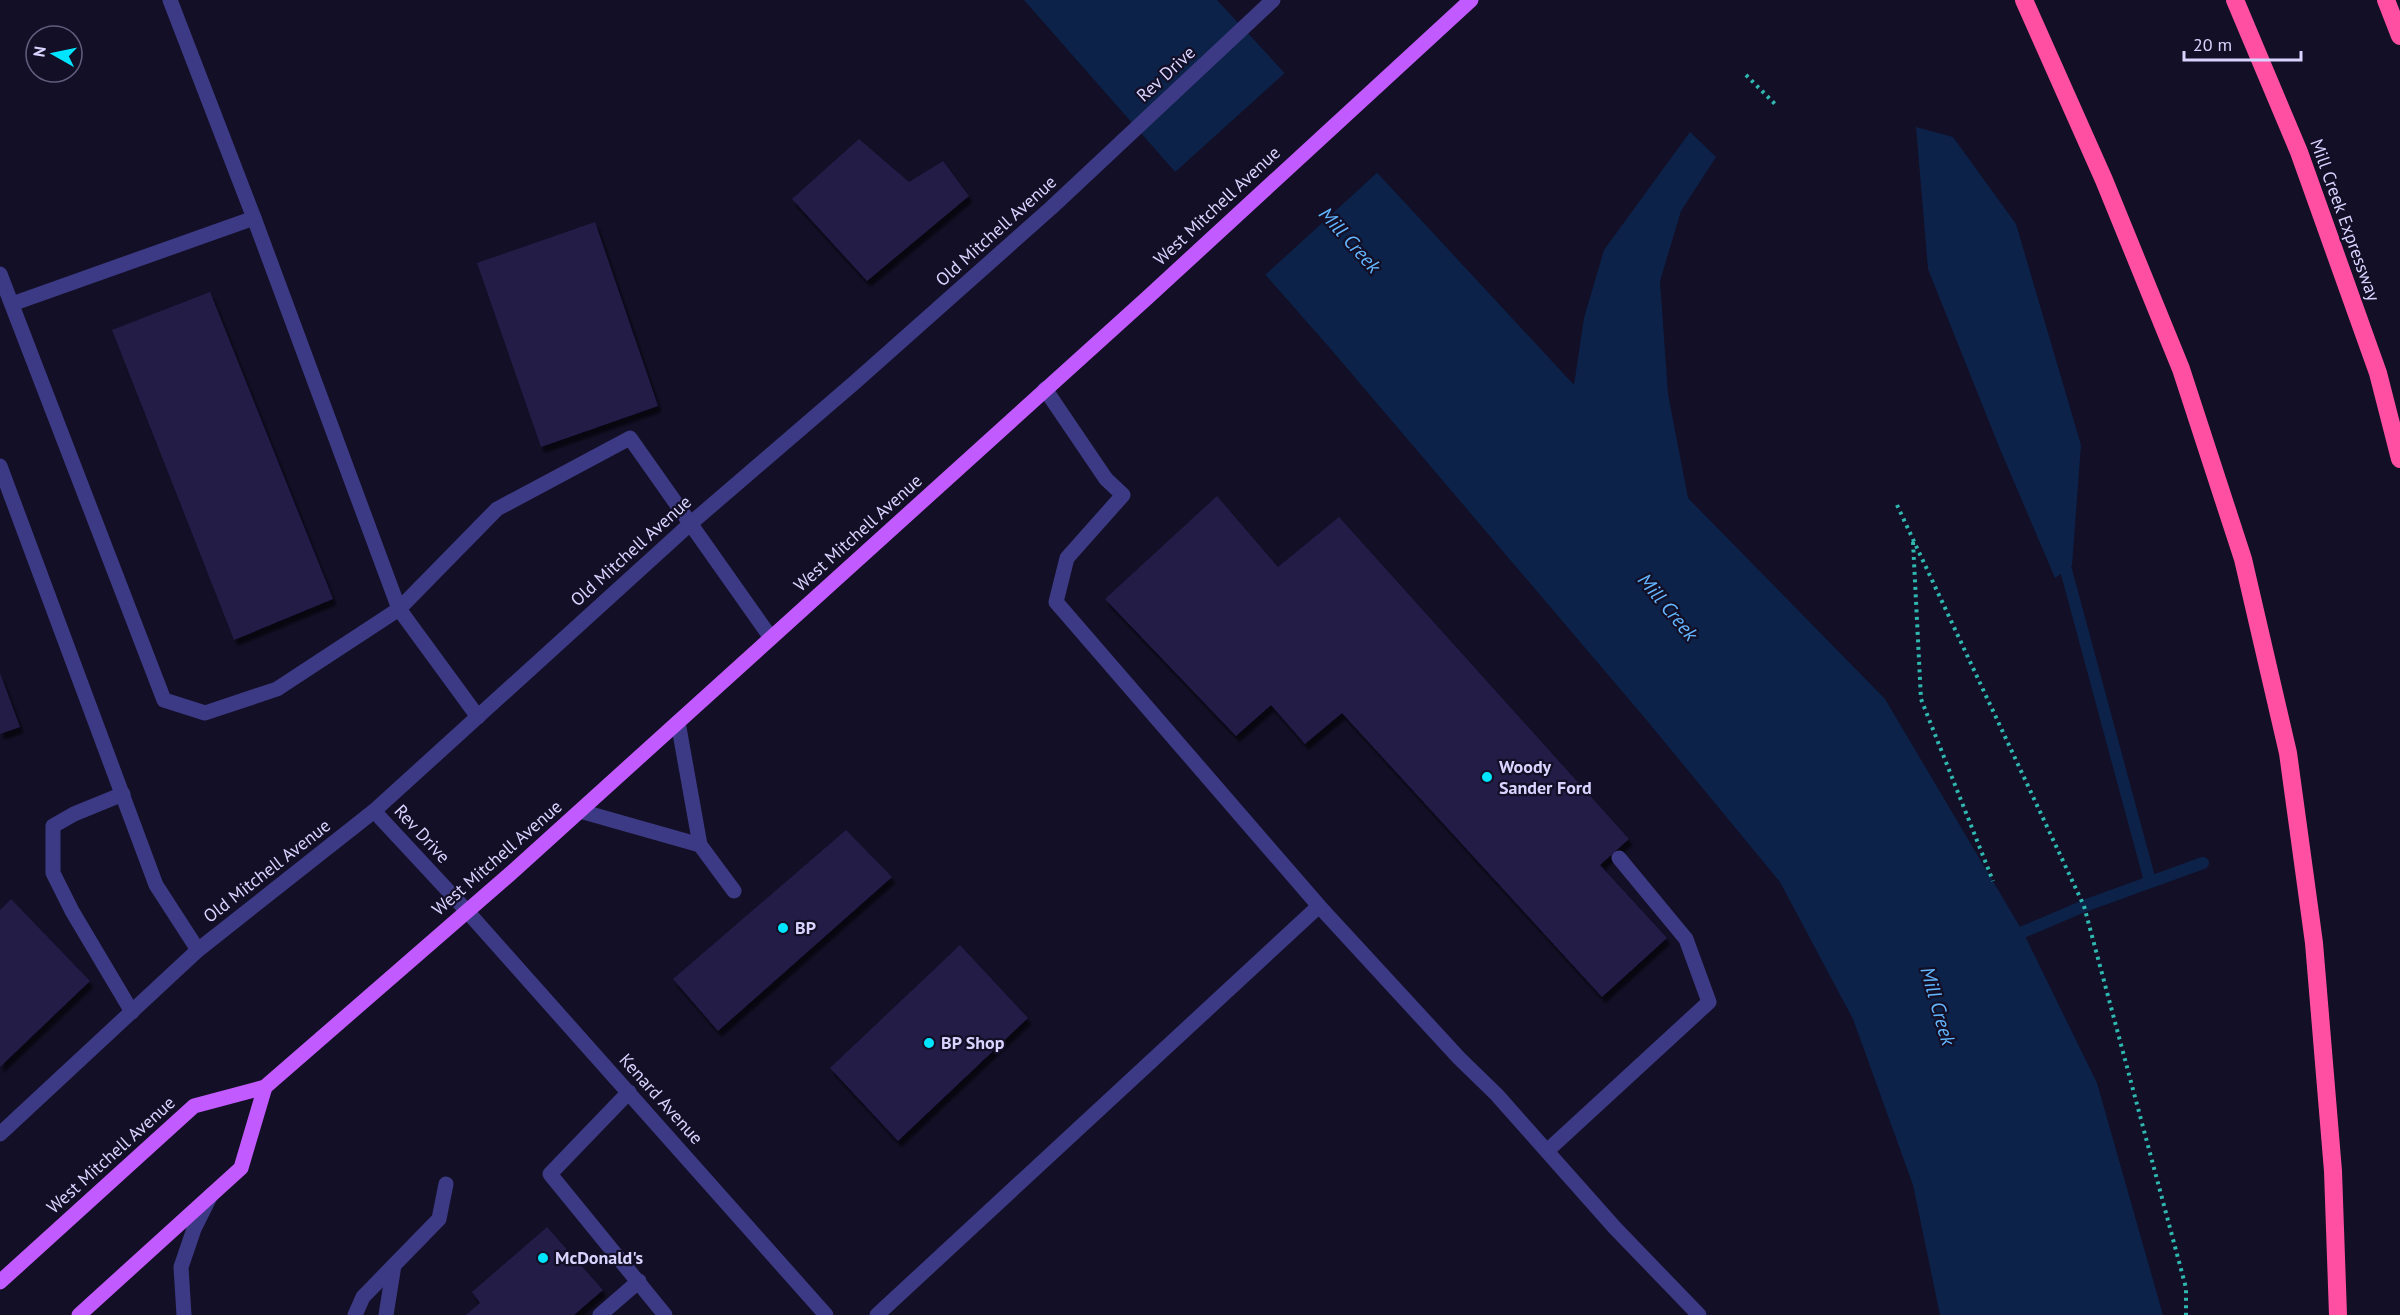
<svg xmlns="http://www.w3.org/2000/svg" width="2400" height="1315" font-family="'PT Sans',sans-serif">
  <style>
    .water { fill: #0c2248 }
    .pier { fill: #130f26 }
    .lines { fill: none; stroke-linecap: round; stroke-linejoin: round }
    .stream { stroke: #0c2248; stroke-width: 12 }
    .building { fill: #241b47; filter: url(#shadow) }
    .path { stroke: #2fb8b0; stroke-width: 4; stroke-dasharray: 3 4.5; stroke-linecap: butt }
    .minor { stroke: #3d3a85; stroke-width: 15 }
    .major { stroke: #c25bff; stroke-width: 15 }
    .highway { stroke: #ff4fa3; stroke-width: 18 }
    .poi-dot { fill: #00e5ff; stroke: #130f26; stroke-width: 2 }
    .labels { text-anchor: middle; stroke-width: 4.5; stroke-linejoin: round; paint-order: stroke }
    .street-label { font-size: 18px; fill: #d9d4ff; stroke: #130f26 }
    .poi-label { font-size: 18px; font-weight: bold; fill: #d9d4ff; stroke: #130f26; text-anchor: start }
    .water-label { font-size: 20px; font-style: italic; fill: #62b6ff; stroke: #130f26 }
  </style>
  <defs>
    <filter id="shadow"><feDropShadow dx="3.5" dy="6" stdDeviation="1.5" flood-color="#0009"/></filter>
  </defs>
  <rect width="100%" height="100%" fill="#130f26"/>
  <g class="water">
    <polygon points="1024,0 1217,0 1574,385 1584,318 1604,250 1690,132 1716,157 1681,211 1660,281 1668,394 1688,498 1885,699 2023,932 2097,1083 2163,1315 1940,1315 1913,1185 1853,1019 1780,882 1644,717 1329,347"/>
    <polygon points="1916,127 1953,137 2016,224 2081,445 2072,566 2055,578 2000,449 1928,269"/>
  </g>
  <polygon class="pier" points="1287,71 1380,170 1263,277 1173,174"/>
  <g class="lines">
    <g class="stream">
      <polyline points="2066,570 2150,881"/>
      <polyline points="2023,932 2084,906 2203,863"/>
    </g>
  </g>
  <g class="building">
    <polygon points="859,139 909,182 943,161 969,196 867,281 792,199"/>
    <polygon points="595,222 658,406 541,447 477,263"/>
    <polygon points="210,292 333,599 234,640 112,330"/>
    <polygon points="1217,496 1278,567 1339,517 1629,839 1600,865 1667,938 1602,997 1342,713 1305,744 1271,705 1236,736 1105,599"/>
    <polygon points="0,673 20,727 0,734"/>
    <polygon points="846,830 892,877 718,1031 673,979"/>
    <polygon points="11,899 90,981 0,1067 0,910"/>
    <polygon points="960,945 1028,1018 898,1141 830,1068"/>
    <polygon points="547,1227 603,1290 574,1315 466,1315 480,1303 472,1292"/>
  </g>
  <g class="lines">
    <g class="path">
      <polyline points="1746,75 1775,104"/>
      <polyline points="1897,505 2084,906 2186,1288 2186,1315"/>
      <polyline points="1913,542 1921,699 1993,881"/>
    </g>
    <g class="minor">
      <polyline points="170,0 254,218 399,609 478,717"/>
      <polyline points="0,274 164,700 205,713 277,689 399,609 497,509 630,438 771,638"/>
      <polyline points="12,304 254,218"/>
      <polyline points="1045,389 1106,479 1123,495 1067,558 1056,602 1319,906 1459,1058 1497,1095 1615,1228 1699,1315"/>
      <polyline points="0,466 156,885 198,950"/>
      <polyline points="678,722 700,845 734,891"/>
      <polyline points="123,794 74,814 53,826 53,873 72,911 132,1012"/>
      <polyline points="374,811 466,910 826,1315"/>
      <polyline points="580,811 700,845"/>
      <polyline points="629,1092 550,1174 665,1315"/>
      <polyline points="0,1134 198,950 374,811 690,524 854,383 1051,208 1273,0"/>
      <polyline points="1547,1151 1709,1002 1686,939 1619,858"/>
      <polyline points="184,1315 181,1267 194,1229 211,1195"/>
      <polyline points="355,1315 363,1297 439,1219 446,1184"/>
      <polyline points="386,1315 394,1265"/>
      <polyline points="600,1315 639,1281"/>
      <polyline points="877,1315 1319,906"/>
    </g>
    <g class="major">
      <polyline points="0,1282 194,1106 265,1087 510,874 1147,298 1471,0"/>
      <polyline points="79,1315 241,1168 265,1087"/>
    </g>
    <g class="highway">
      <polyline points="2024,0 2104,180 2181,369 2243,559 2288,753 2314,943 2333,1171 2338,1315"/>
      <polyline points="2235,0 2299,152 2378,373 2400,459"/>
      <polyline points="2386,0 2400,36"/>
    </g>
  </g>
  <g class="poi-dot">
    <circle cx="1487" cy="777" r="6"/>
    <circle cx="783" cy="928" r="6"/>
    <circle cx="929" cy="1043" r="6"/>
    <circle cx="543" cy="1258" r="6"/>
  </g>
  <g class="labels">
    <g class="street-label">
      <text transform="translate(1166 74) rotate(-43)" y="6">Rev Drive</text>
      <text transform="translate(1217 206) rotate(-43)" y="6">West Mitchell Avenue</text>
      <text transform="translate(2345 220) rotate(70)" y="6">Mill Creek Expressway</text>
      <text transform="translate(996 231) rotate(-42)" y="6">Old Mitchell Avenue</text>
      <text transform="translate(858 533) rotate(-42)" y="6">West Mitchell Avenue</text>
      <text transform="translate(631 551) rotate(-42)" y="6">Old Mitchell Avenue</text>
      <text transform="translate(422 834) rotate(47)" y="6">Rev Drive</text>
      <text transform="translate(497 858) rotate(-41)" y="6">West Mitchell Avenue</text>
      <text transform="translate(267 871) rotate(-38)" y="6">Old Mitchell Avenue</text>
      <text transform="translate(661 1099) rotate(48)" y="6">Kenard Avenue</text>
      <text transform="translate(111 1155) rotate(-42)" y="6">West Mitchell Avenue</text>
    </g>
    <g class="poi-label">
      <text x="1499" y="773">Woody<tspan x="1499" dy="21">Sander Ford</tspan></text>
      <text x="795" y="934">BP</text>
      <text x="941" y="1049">BP Shop</text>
      <text x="555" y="1264">McDonald's</text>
    </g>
    <g class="water-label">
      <text transform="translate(1350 240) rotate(48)" y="7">Mill Creek</text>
      <text transform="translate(1668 607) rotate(50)" y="7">Mill Creek</text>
      <text transform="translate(1938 1006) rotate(74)" y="7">Mill Creek</text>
    </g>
  </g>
  <g transform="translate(54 54) rotate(279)"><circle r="28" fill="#130f26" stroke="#625e7d" stroke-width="1.5"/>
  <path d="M0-4.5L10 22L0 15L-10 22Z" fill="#00e5ff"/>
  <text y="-9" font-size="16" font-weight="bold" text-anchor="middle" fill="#d9d4ff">N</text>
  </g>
  <path d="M2184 51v9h117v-9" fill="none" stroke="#d9d4ff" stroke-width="3"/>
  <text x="2193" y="51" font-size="18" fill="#d9d4ff" stroke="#130f26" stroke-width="4.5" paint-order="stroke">20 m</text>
</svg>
